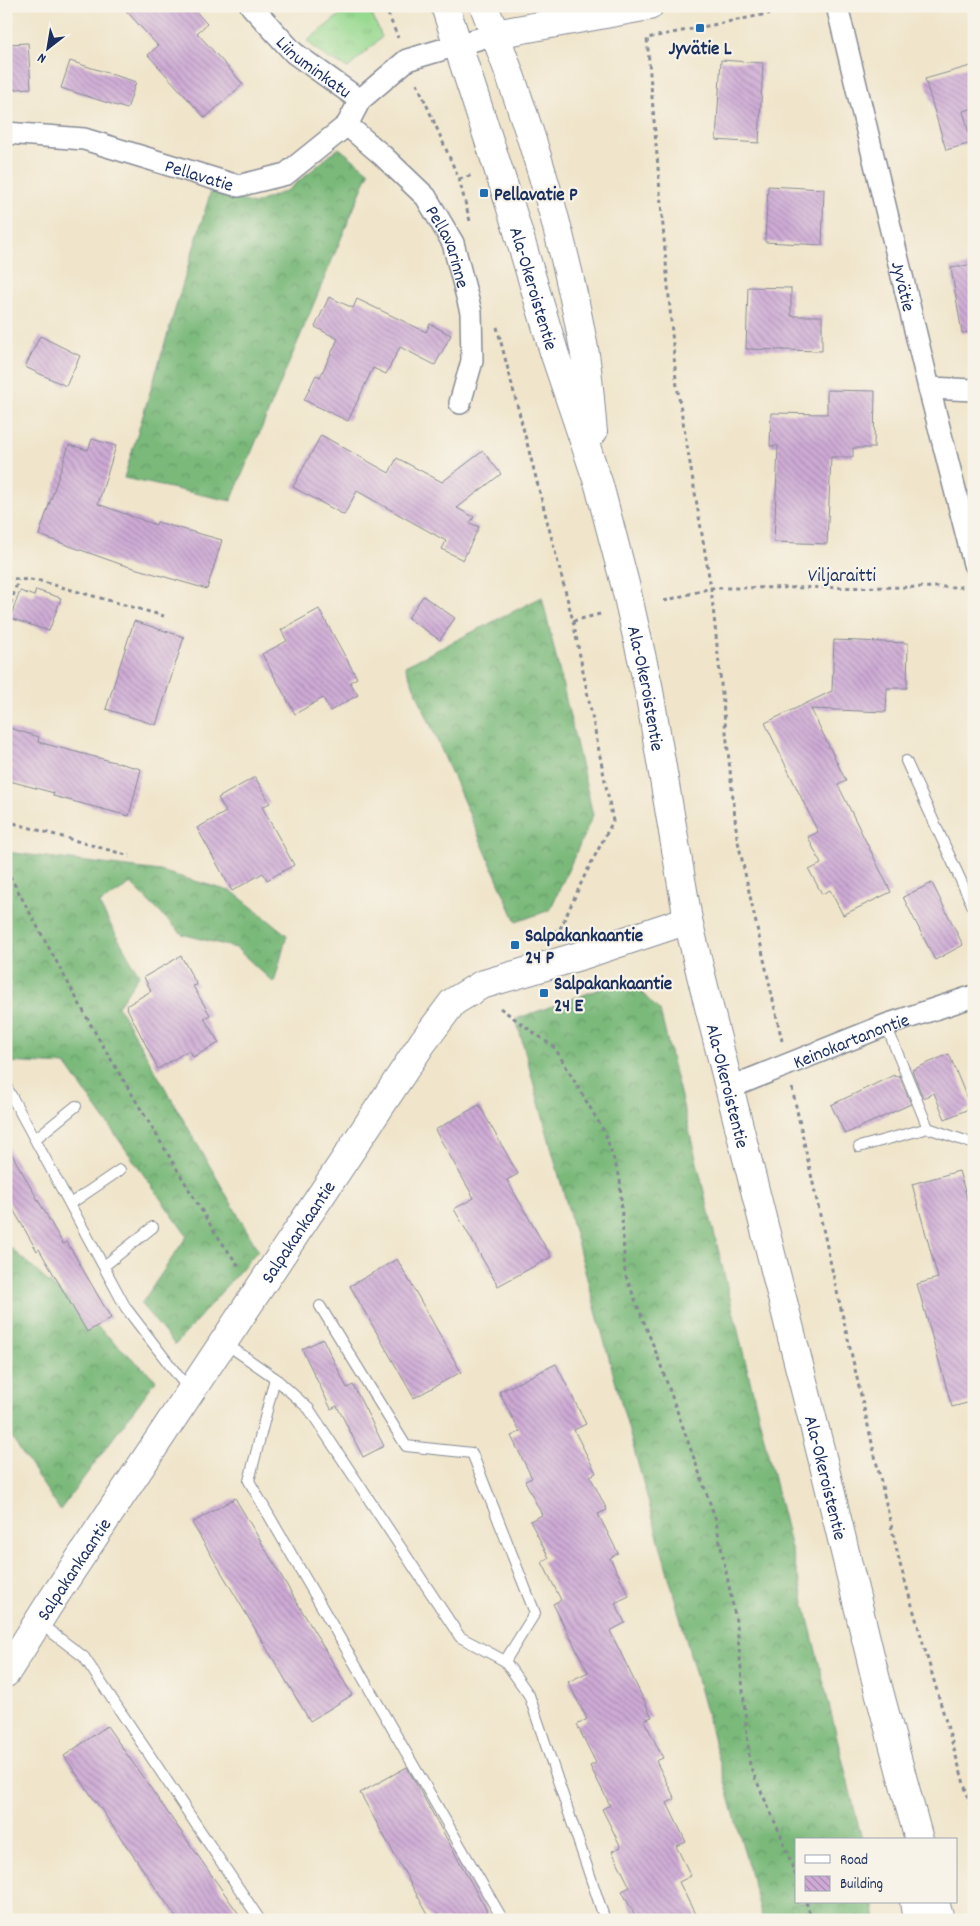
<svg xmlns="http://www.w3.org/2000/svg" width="980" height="1926" font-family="Dekko,sans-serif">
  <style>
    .grass { fill: url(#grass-tufts); stroke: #5a8477 }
    .forest { fill: url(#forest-crowns); stroke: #4a746c }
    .building { fill: url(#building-back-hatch) }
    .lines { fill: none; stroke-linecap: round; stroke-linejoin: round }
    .lane-casing { stroke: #868a94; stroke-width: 12 }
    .street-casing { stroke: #868a94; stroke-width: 24 }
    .secondary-casing { stroke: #868a94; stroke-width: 30 }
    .primary-casing { stroke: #868a94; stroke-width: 30 }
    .path { stroke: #868a94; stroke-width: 3; stroke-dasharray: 4 4; stroke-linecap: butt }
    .lane { stroke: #fff; stroke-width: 10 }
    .street { stroke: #fff; stroke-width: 21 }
    .secondary { stroke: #fff; stroke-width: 28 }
    .primary { stroke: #fff; stroke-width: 28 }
    .poi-dot { fill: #1f6fb2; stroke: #f7f3e8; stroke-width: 2 }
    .labels { text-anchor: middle; stroke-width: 4.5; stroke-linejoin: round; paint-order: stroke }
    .poi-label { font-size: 19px; font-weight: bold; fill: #1b2f5e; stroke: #f7f3e8; text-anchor: start }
    .street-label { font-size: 19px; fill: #1b2f5e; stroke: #f7f3e8 }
  </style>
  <defs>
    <pattern id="grass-tufts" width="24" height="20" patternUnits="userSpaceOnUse" patternTransform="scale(1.25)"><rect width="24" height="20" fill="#98d990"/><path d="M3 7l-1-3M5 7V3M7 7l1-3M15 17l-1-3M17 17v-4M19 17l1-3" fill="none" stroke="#82bb7f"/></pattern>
    <pattern id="forest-crowns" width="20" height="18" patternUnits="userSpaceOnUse" patternTransform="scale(1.25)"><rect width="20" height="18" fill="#7ab97a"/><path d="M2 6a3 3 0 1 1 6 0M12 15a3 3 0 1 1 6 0" fill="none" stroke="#639767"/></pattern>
    <pattern id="building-back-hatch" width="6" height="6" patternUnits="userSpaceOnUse" patternTransform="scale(1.25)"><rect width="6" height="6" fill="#ceaad5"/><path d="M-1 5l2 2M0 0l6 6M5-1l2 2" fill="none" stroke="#a68bb0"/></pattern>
  </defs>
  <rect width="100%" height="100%" fill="#f7f3e8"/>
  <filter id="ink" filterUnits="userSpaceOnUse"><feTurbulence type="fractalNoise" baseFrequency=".02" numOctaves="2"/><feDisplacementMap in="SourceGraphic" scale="10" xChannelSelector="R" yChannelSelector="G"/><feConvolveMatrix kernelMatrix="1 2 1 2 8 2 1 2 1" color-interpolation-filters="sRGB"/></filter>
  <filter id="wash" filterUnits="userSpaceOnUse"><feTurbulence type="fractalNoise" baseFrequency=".0096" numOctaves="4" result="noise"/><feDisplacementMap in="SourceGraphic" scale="20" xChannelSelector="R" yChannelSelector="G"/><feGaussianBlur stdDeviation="1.12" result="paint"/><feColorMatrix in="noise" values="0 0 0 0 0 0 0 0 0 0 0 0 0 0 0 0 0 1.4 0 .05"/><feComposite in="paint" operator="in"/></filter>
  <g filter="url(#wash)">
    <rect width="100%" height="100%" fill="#f0e5cb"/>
    <polygon class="grass" points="351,6 368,6 382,37 348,68 324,56 307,41"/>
    <g class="forest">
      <polygon points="339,148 369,172 231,501 124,478 211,191 254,204 288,190"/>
      <polygon points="542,597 593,815 550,910 516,922 405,666"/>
      <polygon points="6,852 160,871 233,892 287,935 274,983 236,948 182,934 131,884 99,904 139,975 118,1006 258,1250 175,1345 141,1304 187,1236 66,1065 6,1062"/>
      <polygon points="628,979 660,1011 862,1840 796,1840 796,1902 873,1902 876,1920 763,1920 516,1019"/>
      <polygon points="6,1247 11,1248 156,1380 60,1510 6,1429"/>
    </g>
    <g id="blocks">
      <g class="building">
        <polygon points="122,6 191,6 207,24 197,33 243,84 205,118 148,55 158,46"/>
        <polygon points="28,43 31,88 6,90 6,44"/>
        <polygon points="721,60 763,63 759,143 716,140"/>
        <polygon points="70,61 136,82 127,109 61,88"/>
        <polygon points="974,65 974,108 963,111 972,143 946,150 925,79"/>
        <polygon points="768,186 824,189 822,245 765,242"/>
        <polygon points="974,264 974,332 962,333 951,268"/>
        <polygon points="748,287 791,288 791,316 822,316 822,351 746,349"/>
        <polygon points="329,297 353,308 357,299 426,332 430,324 451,335 435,365 400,347 386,374 373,368 348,421 304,400 316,375 320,377 338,339 315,327"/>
        <polygon points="40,336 80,356 66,386 25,367"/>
        <polygon points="827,390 875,391 874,448 853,448 853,457 831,457 827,544 774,542 778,446 770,446 771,413 827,414"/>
        <polygon points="321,435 389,473 397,458 442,482 483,451 501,474 457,508 474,517 470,523 479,527 463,560 442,549 446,541 357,491 344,515 293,487"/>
        <polygon points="92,439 116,446 98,504 156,525 157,522 222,540 207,589 120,564 39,535 69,445 88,450"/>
        <polygon points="36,590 61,598 49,631 10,618 20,591 34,596"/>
        <polygon points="423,596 455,618 440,640 408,618"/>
        <polygon points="319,609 357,678 350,682 358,695 330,711 323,698 295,714 262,654 287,641 281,630"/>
        <polygon points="134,621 184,637 156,725 106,709"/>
        <polygon points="834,640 908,643 907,688 887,688 886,712 811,709 846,781 838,785 891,892 843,915 830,890 822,894 809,870 821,864 808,837 818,832 765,723 832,691"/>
        <polygon points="6,727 39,737 38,742 141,769 129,816 53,796 54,793 6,780"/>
        <polygon points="255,777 270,803 262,807 294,865 267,880 263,873 232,891 197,828 226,812 218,798"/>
        <polygon points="932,883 963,945 935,960 903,897"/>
        <polygon points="181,956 197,985 193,986 210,1015 204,1018 219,1043 193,1057 189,1050 158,1069 126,1006 151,991 144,977"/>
        <polygon points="949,1054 971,1108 945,1119 934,1093 923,1098 912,1070"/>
        <polygon points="894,1075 895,1077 899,1075 911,1104 845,1134 831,1105"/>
        <polygon points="479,1105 518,1174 507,1180 551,1257 498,1286 454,1209 474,1198 435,1130"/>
        <polygon points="6,1144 63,1244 67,1242 111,1318 87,1332 39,1249 37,1251 6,1197"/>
        <polygon points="959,1171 974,1222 974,1401 952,1407 917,1284 938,1278 912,1184"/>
        <polygon points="397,1259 461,1372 414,1398 350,1286"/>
        <polygon points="323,1339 347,1388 353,1385 384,1446 363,1457 337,1406 331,1409 302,1349"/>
        <polygon points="556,1364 586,1424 574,1430 596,1473 590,1476 607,1510 598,1514 618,1553 610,1558 629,1596 615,1603 625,1623 610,1631 652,1717 644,1720 663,1758 656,1761 675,1799 667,1803 686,1842 676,1846 691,1876 679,1882 698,1920 637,1920 622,1891 630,1887 612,1851 621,1847 602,1809 610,1805 590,1766 596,1763 577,1725 587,1719 568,1682 588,1672 553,1604 561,1600 542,1562 549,1558 530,1521 542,1515 525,1481 532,1478 511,1436 520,1432 499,1392"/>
        <polygon points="235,1498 352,1695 310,1721 192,1523"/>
        <polygon points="107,1726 243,1920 178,1920 64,1756"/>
        <polygon points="407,1767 409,1771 492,1920 431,1920 360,1793"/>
      </g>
    </g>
  </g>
  <g filter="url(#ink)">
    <use href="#blocks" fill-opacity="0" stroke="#868a94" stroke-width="1"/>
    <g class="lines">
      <defs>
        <g id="lane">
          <polyline points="906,761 974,909"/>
          <polyline points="886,1025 928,1128 974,1144"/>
          <polyline points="6,1086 126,1308 189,1390"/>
          <polyline points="35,1139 76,1106"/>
          <polyline points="859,1147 928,1128"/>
          <polyline points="70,1204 120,1170"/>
          <polyline points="104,1266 153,1227"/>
          <polyline points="320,1306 406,1446 472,1453 535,1613 505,1661"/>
          <polyline points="225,1343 275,1378 309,1409 460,1637 505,1661 529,1695 605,1920"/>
          <polyline points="275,1378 249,1481 503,1920"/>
          <polyline points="38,1622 84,1657 260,1920"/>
        </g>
        <g id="street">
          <path id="s1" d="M251,6l43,47 66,47"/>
          <path id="s2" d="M837,6l92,382 45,176"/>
          <path id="s3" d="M347,125l35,30 44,42 27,46 18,69 1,49 -12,42"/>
          <path id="s4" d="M6,133l78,6 154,47 48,-12 61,-49 13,-25 47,-40 88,-26"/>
          <polyline points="929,388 974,390"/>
          <path id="s5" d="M729,1088l157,-63 88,-29"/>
        </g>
        <g id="secondary">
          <polyline points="495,34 649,6"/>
          <path id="s6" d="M6,1673l42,-67 375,-564 30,-40 28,-17 105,-31 102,-34"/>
        </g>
        <g id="primary">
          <path id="s7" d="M445,6l65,199 44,147 45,133 26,99 23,101 40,235 13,55 122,486 53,219 43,160"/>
          <path d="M484,6c44,111 79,226 100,343 5,27 6,55 9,83"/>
          <polyline points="914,1902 917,1920"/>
          <polyline points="935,1902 940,1920"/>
        </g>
      </defs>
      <use href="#lane" class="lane-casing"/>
      <use href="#street" class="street-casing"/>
      <use href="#secondary" class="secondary-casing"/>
      <use href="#primary" class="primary-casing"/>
      <g class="path">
        <polyline points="385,6 398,38"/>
        <polyline points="969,6 974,6"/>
        <polyline points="417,83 459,179 470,221"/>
        <polyline points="459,179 473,175"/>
        <polyline points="497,327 573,621 613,821 584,877 560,929 533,939"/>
        <polyline points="6,578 40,581 164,616"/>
        <polyline points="664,601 711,588 963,587"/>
        <polyline points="6,619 18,580"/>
        <polyline points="573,621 604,613"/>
        <polyline points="6,821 130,856"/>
        <polyline points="6,869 97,1036 214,1231 240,1268"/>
        <polyline points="500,1008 555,1048 605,1133 620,1178 625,1274 657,1355 715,1517 737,1626 750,1766 781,1836 796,1876"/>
        <polyline points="782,1041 737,837 711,588 676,380 647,38 807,6"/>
        <polyline points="792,1088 835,1283 900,1564 974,1818"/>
        <polyline points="806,1902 812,1920"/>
      </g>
      <use href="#lane" class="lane"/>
      <use href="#street" class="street"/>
      <use href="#secondary" class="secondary"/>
      <use href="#primary" class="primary"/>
    </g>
  </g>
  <g class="poi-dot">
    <rect x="695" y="23" width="10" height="10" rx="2.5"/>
    <rect x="479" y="188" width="10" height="10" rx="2.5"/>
    <rect x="510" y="940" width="10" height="10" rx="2.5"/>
    <rect x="539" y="988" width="10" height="10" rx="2.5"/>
  </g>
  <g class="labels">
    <g class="poi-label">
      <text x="700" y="54" text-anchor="middle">Jyvätie L</text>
      <text x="494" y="200">Pellavatie P</text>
      <text x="525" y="941">Salpakankaantie<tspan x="525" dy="22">24 P</tspan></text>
      <text x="554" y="989">Salpakankaantie<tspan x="554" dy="22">24 E</tspan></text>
    </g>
    <g class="street-label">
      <text dy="7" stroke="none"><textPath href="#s1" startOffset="88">Liinuminkatu</textPath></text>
      <text dy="7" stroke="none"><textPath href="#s4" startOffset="199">Pellavatie</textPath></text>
      <text dy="7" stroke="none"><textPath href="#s3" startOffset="162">Pellavarinne</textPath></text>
      <text dy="7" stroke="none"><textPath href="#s2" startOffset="288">Jyvätie</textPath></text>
      <text dy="7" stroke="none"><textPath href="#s7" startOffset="296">Ala-Okeroistentie</textPath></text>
      <text x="842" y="581">Viljaraitti</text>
      <text dy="7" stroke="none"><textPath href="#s7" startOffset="712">Ala-Okeroistentie</textPath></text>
      <text dy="7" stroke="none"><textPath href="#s5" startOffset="131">Keinokartanontie</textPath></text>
      <text dy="7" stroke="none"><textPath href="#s7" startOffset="1118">Ala-Okeroistentie</textPath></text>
      <text dy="7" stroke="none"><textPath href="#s6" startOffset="529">Salpakankaantie</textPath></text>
      <text dy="7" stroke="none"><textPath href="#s7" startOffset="1522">Ala-Okeroistentie</textPath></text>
      <text dy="7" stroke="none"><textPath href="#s6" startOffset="124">Salpakankaantie</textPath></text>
    </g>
  </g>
  <rect width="980" height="1926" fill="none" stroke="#f7f3e8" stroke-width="25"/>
  <rect x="795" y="1838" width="162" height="65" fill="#f7f3e8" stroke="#9fa5b1"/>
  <rect x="805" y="1855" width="25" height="8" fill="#ffffff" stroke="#9fa5b1"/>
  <text x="840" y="1864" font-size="15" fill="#1b2f5e">Road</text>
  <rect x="805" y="1876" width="25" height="15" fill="url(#building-back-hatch)" stroke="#9fa5b1"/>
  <text x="840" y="1888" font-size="15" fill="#1b2f5e">Building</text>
  <g transform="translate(48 48) rotate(211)" stroke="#f7f3e8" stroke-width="4" paint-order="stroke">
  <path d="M0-4L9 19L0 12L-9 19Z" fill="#1b2f5e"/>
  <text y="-8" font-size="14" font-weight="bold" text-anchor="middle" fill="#1b2f5e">N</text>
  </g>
</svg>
